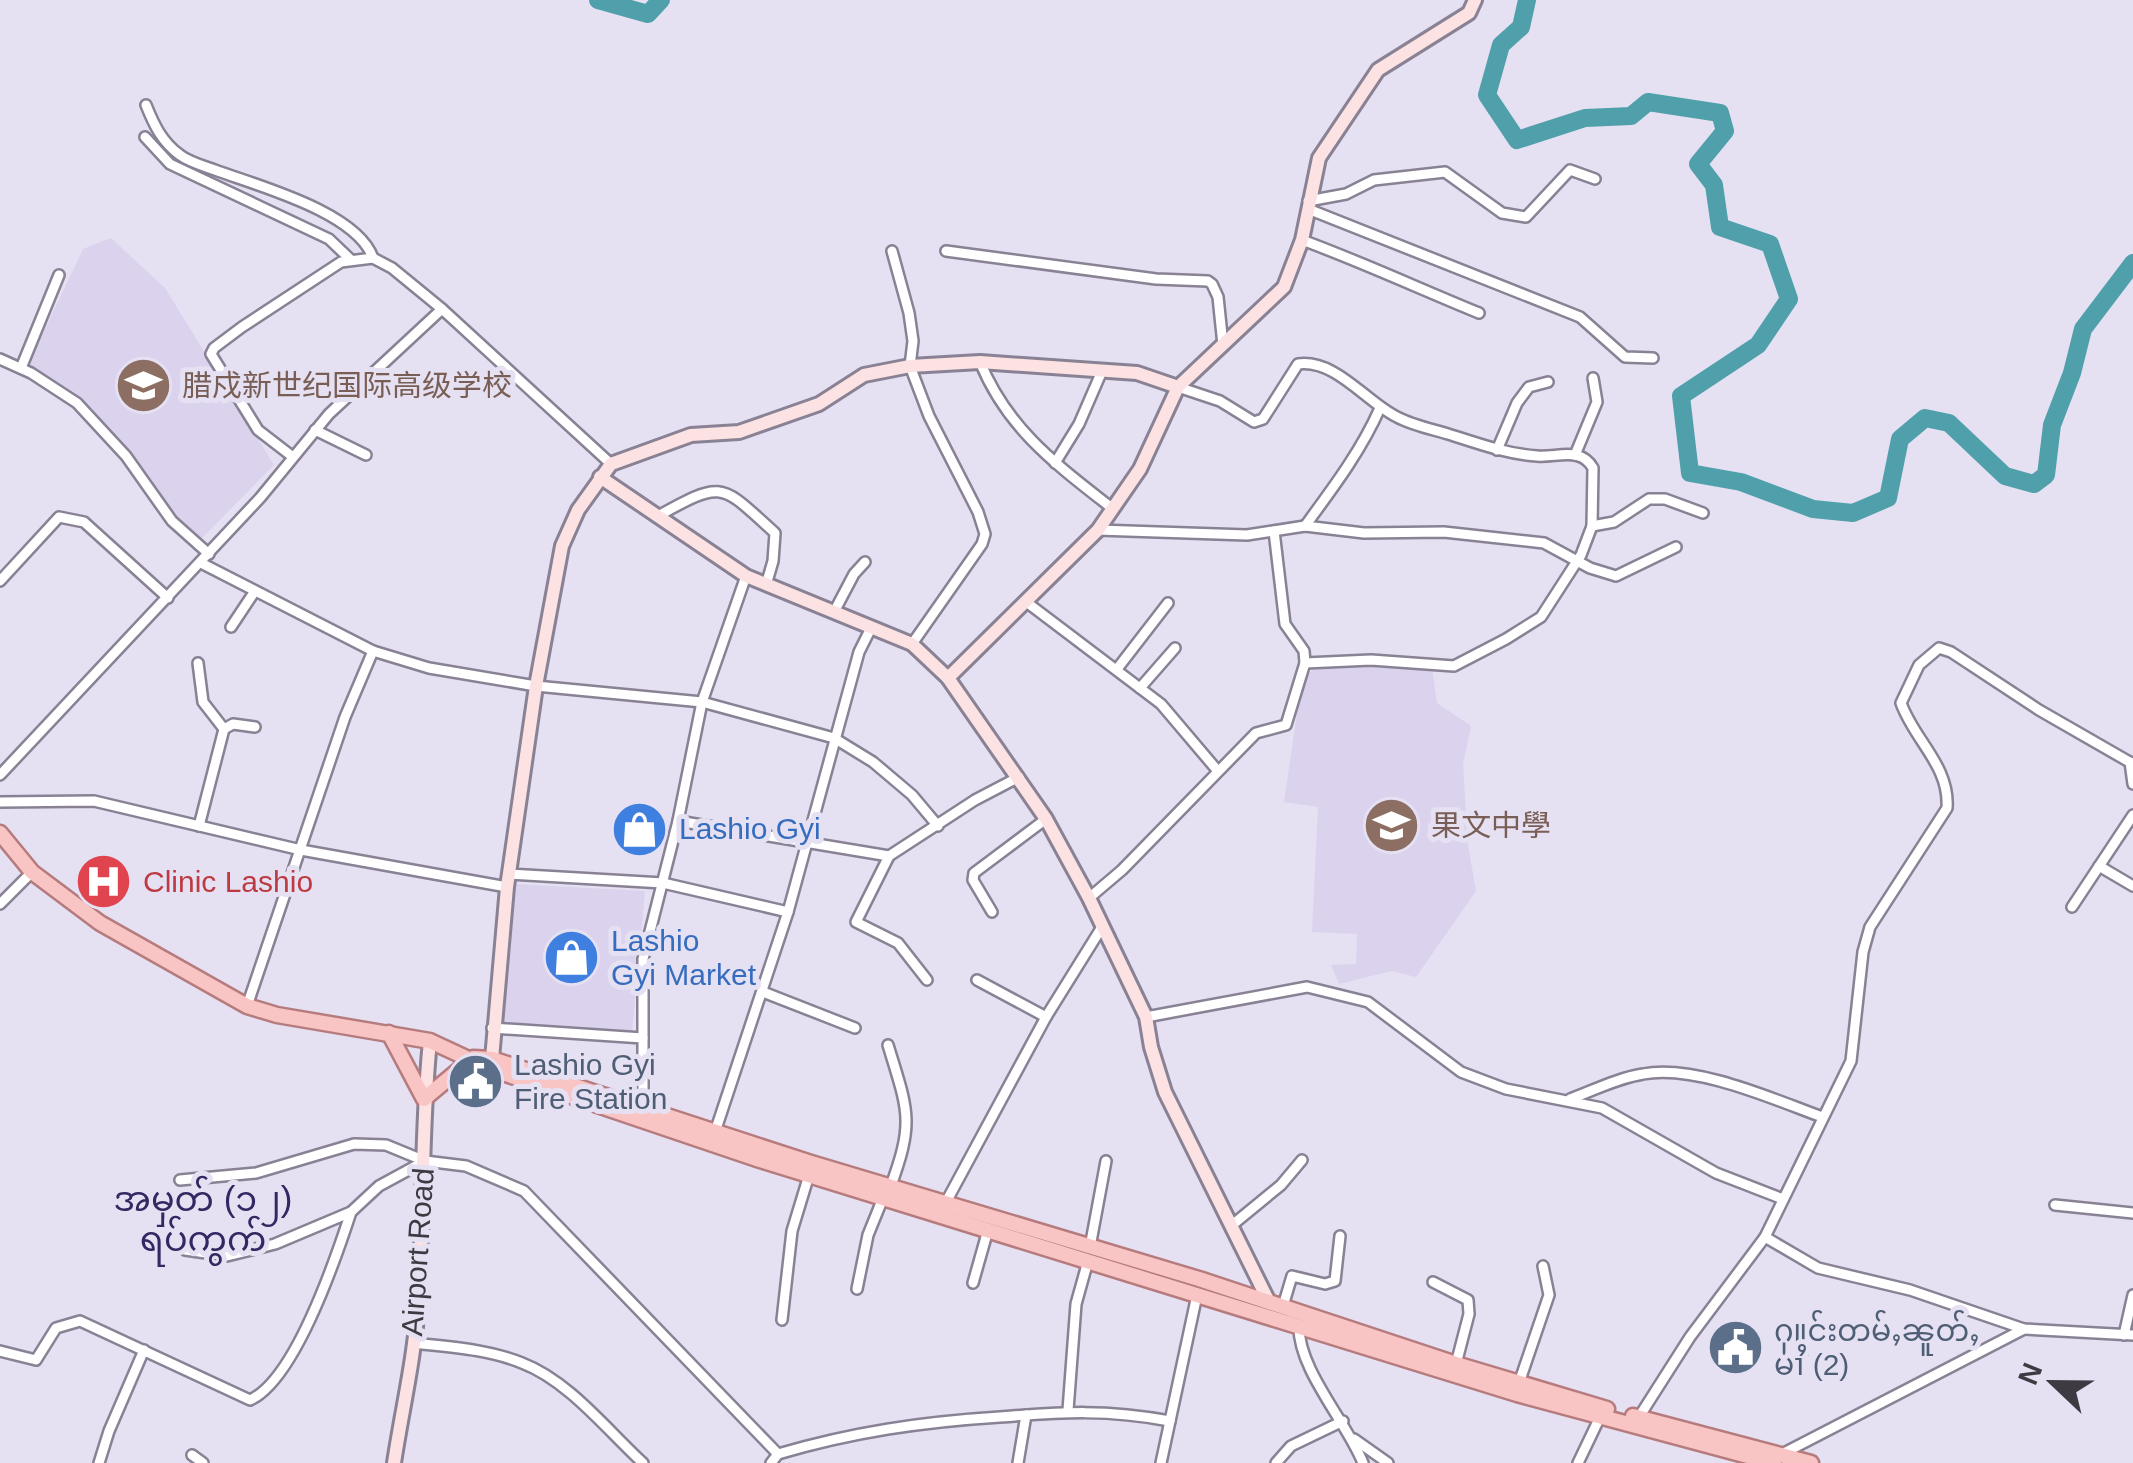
<svg xmlns="http://www.w3.org/2000/svg" width="2133" height="1463" font-family="Arial,'Noto Sans SC','Noto Sans Myanmar',sans-serif">
  <style>
    .built { fill: #dbd2ed }
    .lines { fill: none; stroke-linecap: round; stroke-linejoin: round }
    .river { stroke: #4fa0aa; stroke-width: 18 }
    .street-casing { stroke: #888294; stroke-width: 14 }
    .secondary-casing { stroke: #888294; stroke-width: 18 }
    .primary-casing { stroke: #b57b7d; stroke-width: 19 }
    .street { stroke: #fff; stroke-width: 9 }
    .secondary { stroke: #fce2e2; stroke-width: 12 }
    .primary { stroke: #f9c5c4; stroke-width: 14 }
    .labels { text-anchor: middle; stroke-width: 10; stroke-linejoin: round; paint-order: stroke }
    .education-label { font-size: 30px; fill: #785e54; stroke: #e6e0f3; text-anchor: start }
    .shop-label { font-size: 30px; fill: #366cbe; stroke: #e6e0f3; text-anchor: start }
    .health-label { font-size: 30px; fill: #be3a42; stroke: #e6e0f3; text-anchor: start }
    .service-label { font-size: 30px; fill: #4e5e75; stroke: #e6e0f3; text-anchor: start }
    .street-label { font-size: 30px; fill: #3d3a42; stroke: #e6e0f3 }
    .quarter-label { font-size: 35px; fill: #342862; stroke: #e6e0f3 }
  </style>
  <rect width="100%" height="100%" fill="#e6e0f3"/>
  <g class="built">
    <polygon points="111,238 165,288 274,465 199,541 178,521 128,448 85,403 28,365 83,249"/>
    <polygon points="1329,667 1432,667 1437,703 1471,726 1463,764 1468,845 1476,891 1416,977 1391,971 1339,984 1331,965 1356,964 1357,934 1312,932 1318,807 1284,802 1302,679 1314,669"/>
    <polygon points="515,884 645,891 632,1033 496,1024"/>
  </g>
  <g class="lines">
    <g class="river">
      <polyline points="598,0 648,14 661,0"/>
      <polyline points="1527,0 1521,27 1501,45 1487,95 1517,140 1585,118 1631,116 1648,102 1720,113 1725,131 1698,164 1714,185 1720,227 1770,244 1789,299 1758,345 1681,396 1690,473 1741,482 1813,509 1853,513 1888,498 1900,439 1925,418 1949,423 2005,476 2034,484 2046,475 2052,425 2072,373 2083,329 2133,263"/>
    </g>
    <defs>
      <g id="street">
        <path d="M146,105c8,20 16,37 34,50 9,7 24,11 35,15 43,16 142,42 158,88"/>
        <polyline points="145,137 170,164 329,239 350,259"/>
        <polyline points="1308,201 1346,194 1374,180 1445,172 1502,213 1526,217 1570,170 1595,179"/>
        <polyline points="1308,209 1580,317 1625,357 1653,358"/>
        <path d="M1302,240c60,22 118,49 177,73"/>
        <polyline points="892,251 909,313 913,341 910,366 929,416 978,512 985,534 982,544 912,644"/>
        <polyline points="946,251 1156,279 1208,281 1212,284 1218,297 1223,345"/>
        <polyline points="0,359 31,373 77,403 126,456 172,521 209,554"/>
        <path d="M980,362c28,68 77,103 133,147"/>
        <polyline points="21,368 59,275"/>
        <path d="M1178,387l42,14 34,21 9,-3 35,-55c38,-5 68,38 99,53 15,8 34,12 51,17 29,9 58,20 89,22 19,2 44,-10 56,12l-1,58 -11,29 -40,62 -35,22 -52,27 -83,-6 -66,3 -1,-12 -19,-27 -11,-93"/>
        <polyline points="315,430 366,455"/>
        <polyline points="1497,450 1517,403 1529,387 1548,382"/>
        <polyline points="1575,455 1597,402 1593,378"/>
        <polyline points="293,457 258,430 211,354 214,348 242,327 341,262 373,258 392,268 442,309 611,464"/>
        <polyline points="1055,463 1079,424 1102,371"/>
        <path d="M658,516c66,-37 63,-32 117,17l-2,28 -7,24"/>
        <path d="M1305,526c28,-38 56,-75 75,-118"/>
        <polyline points="1592,526 1614,522 1649,499 1665,499 1703,513"/>
        <polyline points="1098,530 1247,535 1305,526 1364,533 1444,532 1544,543 1590,568 1616,576 1676,547"/>
        <polyline points="201,563 373,651 429,668 536,686 702,702 834,738 873,762 912,795 938,826"/>
        <polyline points="0,581 59,517 84,522 168,598"/>
        <polyline points="1025,601 1161,704 1217,770"/>
        <polyline points="834,612 854,574 865,562"/>
        <polyline points="231,627 255,591"/>
        <polyline points="198,663 203,702 224,729"/>
        <polyline points="1117,669 1168,603"/>
        <polyline points="1140,688 1175,648"/>
        <polyline points="2130,762 2133,784"/>
        <polyline points="0,775 260,498 329,414 442,309"/>
        <polyline points="0,802 94,801 301,850 507,887"/>
        <polyline points="678,821 889,856 975,800 1019,777"/>
        <polyline points="199,826 224,729 233,724 255,727"/>
        <polyline points="889,856 856,922 898,943 927,980"/>
        <polyline points="2099,866 2133,886"/>
        <polyline points="509,874 663,883 788,912"/>
        <polyline points="1089,898 1122,870 1256,733 1286,725 1305,663"/>
        <polyline points="0,904 32,872"/>
        <polyline points="2072,907 2133,815"/>
        <polyline points="992,912 973,880 974,873 1046,819"/>
        <polyline points="977,980 1046,1017"/>
        <polyline points="763,992 855,1028"/>
        <polyline points="247,1006 345,717 373,651"/>
        <polyline points="1146,1017 1307,987 1368,1002 1461,1072 1506,1089 1602,1108 1716,1173 1783,1199"/>
        <polyline points="492,1028 643,1038"/>
        <path d="M888,1045c20,66 27,76 2,143"/>
        <path d="M1570,1099c24,-9 48,-21 73,-25 52,-10 130,25 179,43"/>
        <polyline points="643,1109 643,959 678,821 702,702 746,576"/>
        <polyline points="715,1132 788,912 859,652 871,628"/>
        <polyline points="180,1180 256,1173 354,1144 386,1145 425,1161"/>
        <polyline points="945,1204 1046,1017 1102,927"/>
        <polyline points="2055,1205 2133,1213"/>
        <polyline points="1231,1226 1281,1185 1302,1160"/>
        <polyline points="1765,1237 1818,1268 1910,1290 2024,1329 2133,1335"/>
        <polyline points="1090,1247 1106,1161"/>
        <polyline points="185,1250 227,1256 275,1244 351,1212 379,1186 425,1161 466,1166 524,1191 778,1454"/>
        <polyline points="1433,1282 1468,1300 1469,1314 1456,1364"/>
        <polyline points="973,1283 988,1230"/>
        <polyline points="857,1289 868,1235 883,1198"/>
        <polyline points="1283,1306 1292,1276 1325,1284 1335,1281 1340,1236"/>
        <polyline points="782,1320 792,1231 809,1175"/>
        <path d="M1299,1326c-1,43 47,95 64,137"/>
        <polyline points="2124,1335 2133,1295"/>
        <path d="M413,1343c36,4 75,6 109,20 47,18 85,67 121,100"/>
        <path d="M0,1351l36,9 20,-32 24,-7 170,79c45,-20 86,-142 101,-188"/>
        <polyline points="1519,1383 1549,1295 1543,1266"/>
        <polyline points="1068,1410 1076,1304 1088,1261"/>
        <path d="M1639,1417l51,-80 75,-100 86,-176 12,-109 7,-25 77,-119c3,-42 -33,-68 -46,-105l18,-38 20,-17 12,4 88,58 94,54"/>
        <polyline points="1354,1439 1388,1463"/>
        <polyline points="1782,1454 2024,1329"/>
        <polyline points="192,1455 203,1463"/>
        <polyline points="99,1463 109,1431 144,1350"/>
        <path d="M771,1463l7,-9c75,-22 143,-32 222,-37 63,-5 107,-8 170,4"/>
        <polyline points="1018,1463 1026,1415"/>
        <polyline points="1161,1463 1197,1295"/>
        <polyline points="1276,1463 1291,1446 1343,1421"/>
        <polyline points="1578,1463 1600,1417"/>
      </g>
      <g id="secondary">
        <polyline points="600,477 746,576 912,644 948,678 1046,819 1089,898 1146,1017 1151,1047 1165,1092 1269,1302"/>
        <polyline points="948,678 1098,530 1140,469 1178,387 1284,287 1302,240 1319,158 1378,70 1469,13 1475,0"/>
        <polyline points="492,1059 507,887 536,686 562,546 578,510 611,464 691,435 739,432 819,404 864,375 910,366 980,362 1137,373 1178,387"/>
        <path d="M394,1463c8,-53 21,-107 24,-160 6,-88 3,-175 12,-262"/>
      </g>
      <g id="primary">
        <polyline points="0,833 32,872 100,923 247,1006 277,1015 430,1041 488,1068 760,1160 1517,1394 1774,1463"/>
        <polyline points="389,1033 424,1099 473,1058 492,1059 808,1162 1199,1279 1456,1364 1607,1409"/>
        <polyline points="1633,1416 1811,1463"/>
      </g>
    </defs>
    <use href="#street" class="street-casing"/>
    <use href="#secondary" class="secondary-casing"/>
    <use href="#primary" class="primary-casing"/>
    <use href="#street" class="street"/>
    <use href="#secondary" class="secondary"/>
    <use href="#primary" class="primary"/>
  </g>
  <defs>
    <symbol id="school-disc" viewBox="-11 -11 22 22"><circle r="9.5" fill="#8d6e63" stroke="#e6e0f3"/><path d="M0-5L7-2L0 1L-7-2ZM-4 1L0 2.5L4 1V4Q0 6-4 4Z" fill="#fff"/></symbol>
    <symbol id="shop-disc" viewBox="-11 -11 22 22"><circle r="9.5" fill="#3f7fe0" stroke="#e6e0f3"/><path d="M-5-2.5h2.3a2.7 3.5 0 0 1 5.4 0H5L5.5 6h-11ZM-1.5-2.5h3a1.5 2.3 0 0 0-3 0Z" fill="#fff"/></symbol>
    <symbol id="hospital-disc" viewBox="-11 -11 22 22"><circle r="9.5" fill="#e0444e" stroke="#e6e0f3"/><path d="M-5-5h3v3.5h4V-5h3V5h-3V1.5h-4V5h-3Z" fill="#fff"/></symbol>
    <symbol id="civic-disc" viewBox="-11 -11 22 22"><circle r="9.5" fill="#5c6f8a" stroke="#e6e0f3"/><path d="M-.6-6.5H3V-4.5H.6V-3L4-1V1h2V6H-6V1h2V-1L-.6-3ZM-1.2 2.5V6h2.4V2.5Z" fill="#fff"/></symbol>
  </defs>
  <g fill-rule="evenodd">
    <use href="#school-disc" x="112" y="354" width="63" height="63"/>
    <use href="#school-disc" x="1360" y="794" width="63" height="63"/>
    <use href="#shop-disc" x="608" y="798" width="63" height="63"/>
    <use href="#hospital-disc" x="72" y="850" width="63" height="63"/>
    <use href="#shop-disc" x="540" y="926" width="63" height="63"/>
    <use href="#civic-disc" x="444" y="1050" width="63" height="63"/>
    <use href="#civic-disc" x="1704" y="1316" width="63" height="63"/>
  </g>
  <g class="labels">
    <g class="education-label">
      <text x="182" y="396">腊戍新世纪国际高级学校</text>
      <text x="1431" y="836">果文中學</text>
    </g>
    <g class="shop-label">
      <text x="679" y="839">Lashio Gyi</text>
      <text x="611" y="951">Lashio<tspan x="611" dy="34">Gyi Market</tspan></text>
    </g>
    <g class="health-label">
      <text x="143" y="892">Clinic Lashio</text>
    </g>
    <g class="service-label">
      <text x="514" y="1075">Lashio Gyi<tspan x="514" dy="34">Fire Station</tspan></text>
      <text x="1774" y="1341">ႁူင်းတမ်ႇၼူတ်ႇ<tspan x="1774" dy="34">မၢႆ (2)</tspan></text>
    </g>
    <g class="street-label">
      <text transform="translate(418 1252) rotate(-86)" y="10">Airport Road</text>
    </g>
    <g class="quarter-label">
      <text x="203" y="1211">အမှတ် (၁၂)<tspan x="203" dy="40">ရပ်ကွက်</tspan></text>
    </g>
  </g>
  <g transform="translate(2053 1383) rotate(292)" stroke="#e6e0f3" stroke-width="8" paint-order="stroke">
  <path d="M0-8L18 38L0 25L-18 38Z" fill="#3d3a42"/>
  <text y="-15" font-size="28" font-weight="bold" text-anchor="middle" fill="#3d3a42">N</text>
  </g>
</svg>
